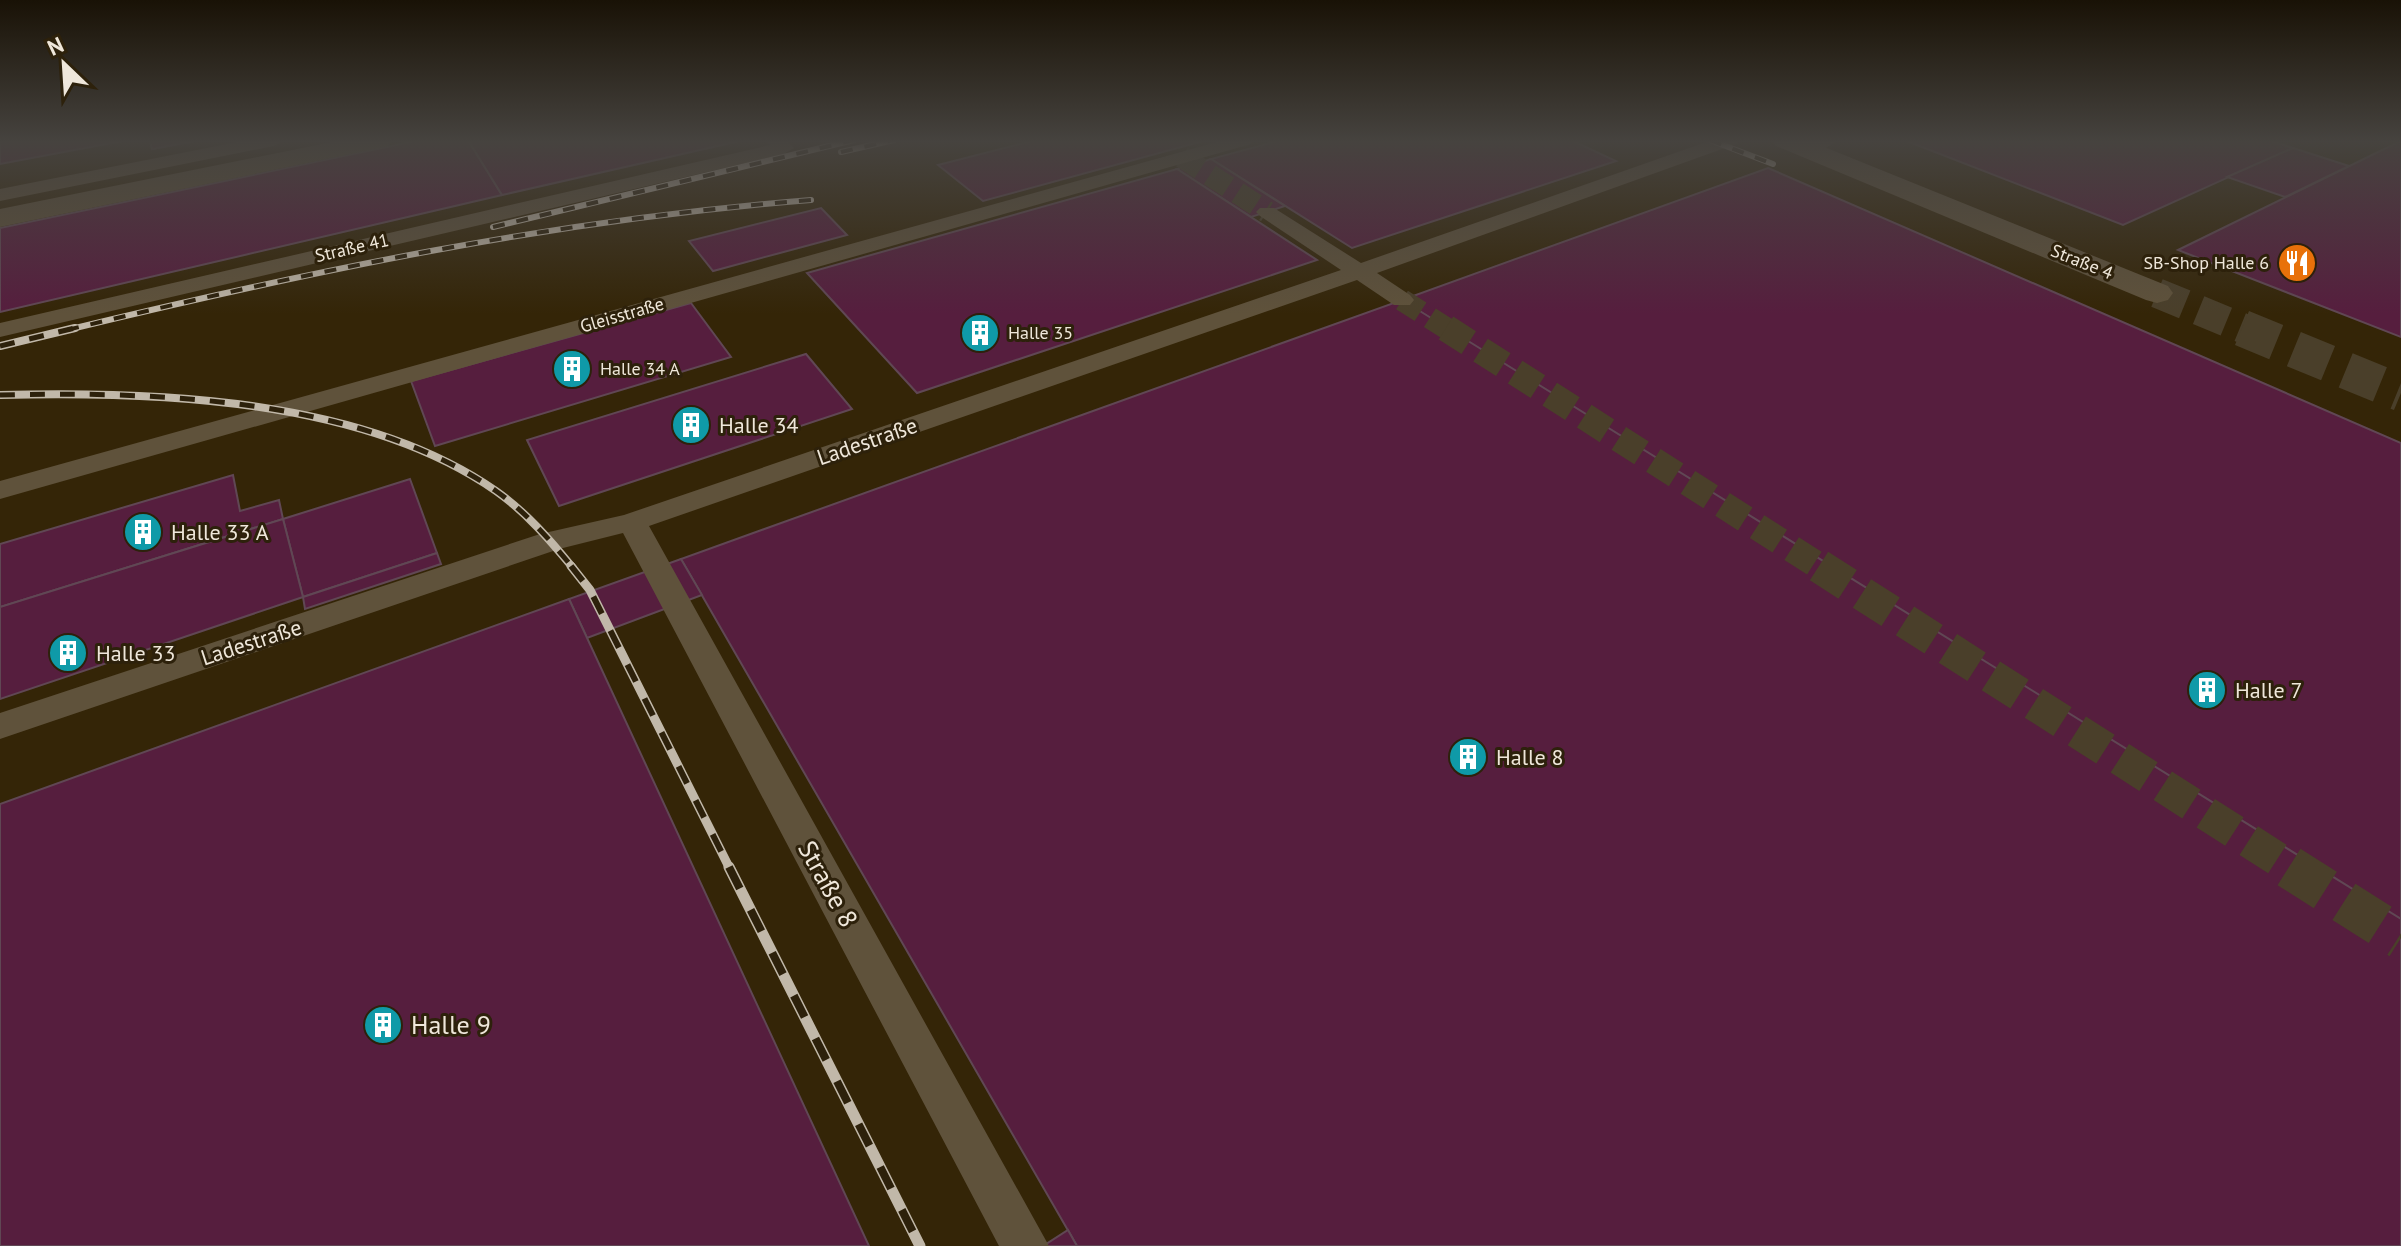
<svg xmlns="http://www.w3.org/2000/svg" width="2401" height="1246" font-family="'PT Sans',sans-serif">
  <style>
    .built { fill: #342507 }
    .building { fill: #561e3e; stroke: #604754; stroke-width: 2 }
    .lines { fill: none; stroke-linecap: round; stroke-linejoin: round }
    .street-tunnel-far3 { stroke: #4a3f2a; stroke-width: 22; stroke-dasharray: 22 11; stroke-linecap: butt }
    .street-tunnel-far2 { stroke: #4a3f2a; stroke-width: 27; stroke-dasharray: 27 14; stroke-linecap: butt }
    .street-tunnel-far1 { stroke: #4a3f2a; stroke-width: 34; stroke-dasharray: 34 17; stroke-linecap: butt }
    .street-tunnel { stroke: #4a3f2a; stroke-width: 43; stroke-dasharray: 43 22; stroke-linecap: butt }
    .secondary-tunnel-far1 { stroke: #4a3f2a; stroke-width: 30; stroke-dasharray: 30 15; stroke-linecap: butt }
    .secondary-tunnel { stroke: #4a3f2a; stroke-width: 37; stroke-dasharray: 37 19; stroke-linecap: butt }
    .street { fill: #5f523b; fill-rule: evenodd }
    .secondary { fill: #5f523b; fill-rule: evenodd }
    .rail-far3-casing { stroke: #c1b8a9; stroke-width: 6 }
    .rail-far2-casing { stroke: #c1b8a9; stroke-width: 8 }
    .rail-far1-casing { stroke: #c1b8a9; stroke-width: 9 }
    .rail-casing { stroke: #c1b8a9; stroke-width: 11 }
    .rail-far3 { stroke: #2d210b; stroke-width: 4; stroke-dasharray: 12; stroke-linecap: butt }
    .rail-far2 { stroke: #2d210b; stroke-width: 5; stroke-dasharray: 15; stroke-linecap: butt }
    .rail-far1 { stroke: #2d210b; stroke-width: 6; stroke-dasharray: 19; stroke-linecap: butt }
    .rail { stroke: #2d210b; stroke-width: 8; stroke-dasharray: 24; stroke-linecap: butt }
    .labels { text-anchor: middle; stroke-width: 6; stroke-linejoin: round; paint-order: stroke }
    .far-street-label { font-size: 18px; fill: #efe7da; stroke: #2d210b }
    .far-poi-label { font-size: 18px; fill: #efe7da; stroke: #2d210b; text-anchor: start }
    .poi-label { font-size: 22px; fill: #efe7da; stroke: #2d210b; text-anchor: start }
    .street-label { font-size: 22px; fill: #efe7da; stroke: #2d210b }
    .near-street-label { font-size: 26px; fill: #efe7da; stroke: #2d210b }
    .near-poi-label { font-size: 26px; fill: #efe7da; stroke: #2d210b; text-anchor: start }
  </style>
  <rect width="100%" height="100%" fill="#2d210b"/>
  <rect class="built" x="0" y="140" width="2401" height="1106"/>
  <g class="building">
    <polygon points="0,140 128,140 0,164"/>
    <polygon points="150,140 199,140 152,149"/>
    <polygon points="150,140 199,140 152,149"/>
    <polygon points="420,140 468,140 502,195 0,312 0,228"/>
    <polygon points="468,140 744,140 502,195"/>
    <polygon points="1036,140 1207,140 983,201 938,165"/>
    <polygon points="1281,140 1571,140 1616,161 1352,248 1211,159"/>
    <polygon points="1904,140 2268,140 2293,148 2123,225"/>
    <polygon points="2401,141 2401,337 2178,250 2376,153"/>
    <polygon points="2293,148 2349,166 2285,197 2227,177"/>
    <polygon points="1211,159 1285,206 1251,217 1177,169"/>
    <polygon points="1768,168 2401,443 2401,938 1402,300"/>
    <polygon points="1177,169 1317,260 917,393 807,273"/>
    <polygon points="821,208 847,235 713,271 689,241"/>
    <polygon points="1402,300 2401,919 2401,1246 1077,1246 681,559"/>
    <polygon points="691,303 731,357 435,446 411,381"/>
    <polygon points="806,354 852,409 559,506 527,440"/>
    <polygon points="233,475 240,511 279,500 283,519 0,607 0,544"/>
    <polygon points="410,479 437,553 303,597 283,519"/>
    <polygon points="283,519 303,597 0,699 0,607"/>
    <polygon points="437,553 441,564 305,609 303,597"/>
    <polygon points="681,559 702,595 587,638 569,599"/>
    <polygon points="569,599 869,1246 0,1246 0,804"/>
    <polygon points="1068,1230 1077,1246 1043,1246"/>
  </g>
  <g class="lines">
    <g class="street-tunnel-far3">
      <polyline points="1182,157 1267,212"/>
      <polyline points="1402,300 1449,330"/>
    </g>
    <polyline class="street-tunnel-far2" points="1446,328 1822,568"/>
    <polyline class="street-tunnel-far1" points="1819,566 2293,869"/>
    <polyline class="street-tunnel" points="2289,867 2401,938"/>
    <polyline class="secondary-tunnel-far1" points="2157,293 2247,330"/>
    <polyline class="secondary-tunnel" points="2242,328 2401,393"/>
    <g class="street">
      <polygon points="247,140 284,140 274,146 0,201 0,189"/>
      <polygon points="766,140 786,140 794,148 784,154 0,337 0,323 770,145"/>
      <polygon points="1224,140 1254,140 1251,144 0,499 0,481"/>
      <polygon points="1712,140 1739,140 1736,144 1377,273 1410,295 1414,300 1410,305 1394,305 1357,280 649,526 1049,1246 999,1246 623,533 559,549 0,739 0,713 540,534 624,515 1341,270 1260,216 1256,212 1260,208 1274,208 1361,263"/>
      <path d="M1810,140h27c-8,9 -27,15 -39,12l-3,-4z"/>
    </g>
    <g class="secondary">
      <polygon points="342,140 392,140 388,146 379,148 0,227 0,209"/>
      <polygon points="1772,140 1807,140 2168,286 2173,293 2168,300 2157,303 2146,300 1776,146"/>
    </g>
    <defs>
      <g id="rail-far3">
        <polyline points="1710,140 1773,164"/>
        <polyline points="841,152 894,140"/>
        <polyline points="493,227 854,140"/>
        <path d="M67,330c248,-60 489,-110 744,-130"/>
      </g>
      <g id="rail-far2">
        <polyline points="0,346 75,328"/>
        <path d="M0,395c156,-4 363,3 496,96 30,21 54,49 77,77"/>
      </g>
      <polyline id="rail-far1" points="571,566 590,590 730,869"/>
      <polyline id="rail" points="729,867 920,1246"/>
    </defs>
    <use href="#rail-far3" class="rail-far3-casing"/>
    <use href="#rail-far2" class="rail-far2-casing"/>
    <use href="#rail-far1" class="rail-far1-casing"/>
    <use href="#rail" class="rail-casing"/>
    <use href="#rail-far3" class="rail-far3"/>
    <use href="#rail-far2" class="rail-far2"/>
    <use href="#rail-far1" class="rail-far1"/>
    <use href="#rail" class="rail"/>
  </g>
  <linearGradient id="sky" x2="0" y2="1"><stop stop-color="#191206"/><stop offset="0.45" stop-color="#46433f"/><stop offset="1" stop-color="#46433f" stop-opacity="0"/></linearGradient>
  <rect width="2401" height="314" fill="url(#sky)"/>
  <defs>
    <symbol id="restaurant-disc" viewBox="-11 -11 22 22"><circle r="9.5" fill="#e8710a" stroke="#2d210b"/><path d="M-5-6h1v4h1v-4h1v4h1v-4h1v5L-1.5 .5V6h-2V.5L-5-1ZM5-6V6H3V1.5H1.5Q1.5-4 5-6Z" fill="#fff"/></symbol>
    <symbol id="building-disc" viewBox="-11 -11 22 22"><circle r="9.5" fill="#0f9aa8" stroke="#2d210b"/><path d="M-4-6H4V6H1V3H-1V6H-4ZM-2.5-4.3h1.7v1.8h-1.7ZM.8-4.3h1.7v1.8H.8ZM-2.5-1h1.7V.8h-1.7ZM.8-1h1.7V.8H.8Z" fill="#fff"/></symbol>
  </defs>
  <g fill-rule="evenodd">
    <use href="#restaurant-disc" x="2275" y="241" width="44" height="44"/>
    <use href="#building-disc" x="958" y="311" width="44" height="44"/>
    <use href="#building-disc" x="550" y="347" width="44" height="44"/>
    <use href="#building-disc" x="669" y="403" width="44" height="44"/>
    <use href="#building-disc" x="121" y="510" width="44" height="44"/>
    <use href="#building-disc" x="46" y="631" width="44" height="44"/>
    <use href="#building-disc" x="2185" y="668" width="44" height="44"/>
    <use href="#building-disc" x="1446" y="735" width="44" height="44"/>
    <use href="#building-disc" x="361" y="1003" width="44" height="44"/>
  </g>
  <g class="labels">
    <g class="far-street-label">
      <text transform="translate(352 248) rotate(-13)" y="6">Straße 41</text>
      <text transform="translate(2082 262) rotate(22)" y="6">Straße 4</text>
      <text transform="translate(622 315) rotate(-16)" y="6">Gleisstraße</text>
    </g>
    <g class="far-poi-label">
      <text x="2269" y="269" text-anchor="end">SB-Shop Halle 6</text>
      <text x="1008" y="339">Halle 35</text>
      <text x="600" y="375">Halle 34 A</text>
    </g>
    <g class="poi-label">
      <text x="719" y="433">Halle 34</text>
      <text x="171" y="540">Halle 33 A</text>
      <text x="96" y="661">Halle 33</text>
      <text x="2235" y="698">Halle 7</text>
      <text x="1496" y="765">Halle 8</text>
    </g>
    <g class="street-label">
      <text transform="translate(867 441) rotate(-19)" y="8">Ladestraße</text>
      <text transform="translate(251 642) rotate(-18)" y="8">Ladestraße</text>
    </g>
    <g class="near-street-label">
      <text transform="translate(828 884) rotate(61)" y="9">Straße 8</text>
    </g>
    <g class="near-poi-label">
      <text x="411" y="1034">Halle 9</text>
    </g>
  </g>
  <g transform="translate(64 64) rotate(335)" stroke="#2d210b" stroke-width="6" paint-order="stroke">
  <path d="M0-6L14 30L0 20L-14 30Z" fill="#efe7da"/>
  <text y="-12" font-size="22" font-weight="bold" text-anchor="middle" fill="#efe7da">N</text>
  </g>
</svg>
